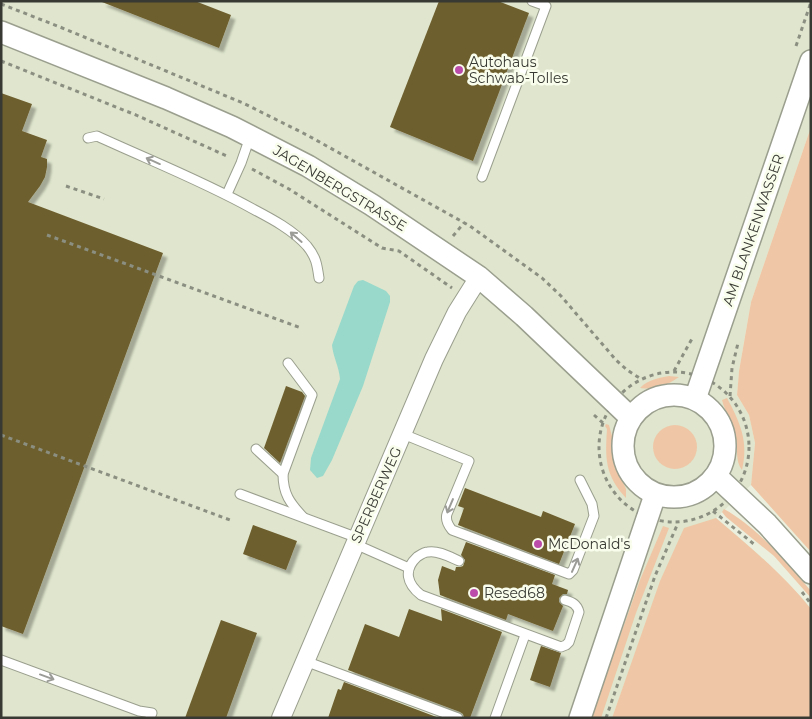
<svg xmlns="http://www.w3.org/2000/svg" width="812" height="719" font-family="Montserrat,sans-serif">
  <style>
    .built { fill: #dfe6cd }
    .green { fill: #efc7a6 }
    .water { fill: #98d9cb }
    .building { fill: #6e5e2e; filter: url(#shadow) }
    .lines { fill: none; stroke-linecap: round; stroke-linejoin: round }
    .service-casing { stroke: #9a9f8e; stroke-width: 11 }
    .minor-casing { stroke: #9a9f8e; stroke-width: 20 }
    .tertiary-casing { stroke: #9a9f8e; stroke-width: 24 }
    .path { stroke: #8b8f82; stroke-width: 3; stroke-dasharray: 4 4; stroke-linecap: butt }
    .service { stroke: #fff; stroke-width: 9 }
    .minor { stroke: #fff; stroke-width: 18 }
    .tertiary { stroke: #fff; stroke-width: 21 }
    .oneway { stroke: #9b9c98 }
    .poi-dot { fill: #bb4caa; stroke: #f8fdec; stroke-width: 2 }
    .labels { text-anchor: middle; stroke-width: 5; stroke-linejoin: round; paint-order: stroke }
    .poi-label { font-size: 14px; fill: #373932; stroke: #f8fdec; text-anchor: start }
    .street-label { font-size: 14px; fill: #373932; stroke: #f8fdec }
  </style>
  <defs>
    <filter id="shadow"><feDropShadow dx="4.5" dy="4.5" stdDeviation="1" flood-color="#0004"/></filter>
  </defs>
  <rect width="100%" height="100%" fill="#ebf0de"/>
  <polygon class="built" points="1,1 811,1 811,127 751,302 739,371 737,395 749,415 755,443 751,485 716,518 759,555 802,598 811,609 811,718 630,668 612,718 1,718"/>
  <g class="green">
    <polygon points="811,127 811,552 751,485 755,443 749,415 737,395 739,371 751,302"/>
    <path d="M669,376l10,1c-14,9 -21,13 -39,11 7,-8 19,-10 29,-12z"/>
    <path d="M727,398c13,24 22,44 15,72 -7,-9 -4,-21 -6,-32 -2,-13 -11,-25 -14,-38z"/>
    <path d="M606,424l3,1 3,11 2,26 12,27v9c-21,-23 -21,-39 -19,-69l-2,-3z"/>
    <circle cx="675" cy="447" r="22"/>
    <path d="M724,509c34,19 62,53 87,82v7l-37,-42 -48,-39 -4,-5z"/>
    <path d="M716,518c33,28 68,57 95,91v109h-199l48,-137 24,-53z"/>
    <polygon points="663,526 669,528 636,613 601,718 591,718 640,580"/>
  </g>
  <path class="water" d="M363,280l23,11 4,5v6l-27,84 -31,74 -9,16 -6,2 -7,-8 1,-12 29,-79c-1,-13 -7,-22 -8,-34l22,-59 4,-5z"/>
  <g class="building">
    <polygon points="102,1 195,1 231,15 219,48 102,2"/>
    <polygon points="439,1 498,1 529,13 473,161 390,127"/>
    <polygon points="1,93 32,104 22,131 47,140 41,157 47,159 47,167 45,177 40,186 28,202 163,253 23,634 1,626"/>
    <polygon points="286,386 302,392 305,396 280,463 264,448"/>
    <polygon points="465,488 541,517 543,511 575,524 559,564 458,525 464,508 458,506"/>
    <polygon points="253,525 297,541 286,570 243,554"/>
    <polygon points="466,542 555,575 552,584 568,590 567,594 563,594 559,598 559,602 563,606 553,631 508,614 506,620 440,595 438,580 442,566 455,571 456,567 460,567 463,566 465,560 461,555"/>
    <polygon points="409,609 442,621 441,609 502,632 470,718 464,718 463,714 460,712 348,670 365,624 399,637"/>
    <polygon points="221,620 257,633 226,718 185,718"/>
    <polygon points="541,646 561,653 550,687 530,680"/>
    <polygon points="344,682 439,718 328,718 338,689 341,690"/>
  </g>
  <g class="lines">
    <defs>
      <g id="service">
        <path d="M88,138l9,-2c52,24 106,45 156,73 19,10 40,21 54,37 9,11 10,18 12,32"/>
        <polyline points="482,177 546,6 532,1"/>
        <polyline points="227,194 241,163 250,137"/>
        <path d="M288,363l24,32 -29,79c0,20 7,29 20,43"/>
        <path d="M403,434l66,27 -22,53c-2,6 1,11 5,16l117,44 4,-4 21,-54 -2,-12 -12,-24"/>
        <polyline points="256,449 283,474"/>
        <polyline points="240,494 358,538"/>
        <polyline points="355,544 409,568"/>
        <path d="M459,561c-9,-4 -21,-11 -31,-9 -4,0 -8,3 -11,5 -14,13 -10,27 4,38l140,52 5,-2 3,-3 10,-30c-2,-8 -7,-10 -14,-12"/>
        <polyline points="1,660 139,711 152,713 150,718"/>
        <polyline points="305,661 458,718"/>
        <polyline points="495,718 525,635"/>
      </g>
      <polyline id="minor" points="281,718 434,359 457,312 479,277"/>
      <g id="tertiary">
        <polyline points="1,32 166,98 232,127 308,166 372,205 479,277 524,316 631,418"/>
        <circle cx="674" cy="446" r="51"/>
        <polyline points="695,399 811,61"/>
        <polyline points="716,476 767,524 811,573"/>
        <polyline points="580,718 655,495"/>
      </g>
    </defs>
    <use href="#service" class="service-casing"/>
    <use href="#minor" class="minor-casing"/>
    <use href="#tertiary" class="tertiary-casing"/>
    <g class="path">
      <polyline points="1,4 60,27 243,103 307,135 470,226 542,278 561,296 616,360 627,370 641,379"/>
      <polyline points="796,46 811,2"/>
      <polyline points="1,61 136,115 229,157"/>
      <polyline points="252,169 289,189 382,248 399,251 452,288"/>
      <polyline points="66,186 104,199"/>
      <polyline points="47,235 301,328"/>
      <polyline points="453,236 464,223"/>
      <polyline points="674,371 693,337"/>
      <circle cx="674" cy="447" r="75"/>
      <polyline points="730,396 732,368 738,343"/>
      <polyline points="594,415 603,423"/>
      <polyline points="1,435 230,520"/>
      <polyline points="713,511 755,545"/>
      <polyline points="802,592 811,604"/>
      <polyline points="606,718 655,576 678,523"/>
    </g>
    <use href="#service" class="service"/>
    <use href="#minor" class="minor"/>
    <use href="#tertiary" class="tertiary"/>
  </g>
  <defs><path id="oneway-shaft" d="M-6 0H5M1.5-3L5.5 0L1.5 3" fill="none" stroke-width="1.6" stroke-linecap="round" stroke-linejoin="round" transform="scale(1.25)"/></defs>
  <g class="oneway">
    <use href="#oneway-shaft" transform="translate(153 161) rotate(-156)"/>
    <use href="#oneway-shaft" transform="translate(296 237) rotate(-139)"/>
    <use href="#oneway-shaft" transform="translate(450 506) rotate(113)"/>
    <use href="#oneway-shaft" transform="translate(575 565) rotate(-66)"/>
    <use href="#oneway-shaft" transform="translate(47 677) rotate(20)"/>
  </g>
  <g class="poi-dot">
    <circle cx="459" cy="70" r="5"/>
    <circle cx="538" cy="544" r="5"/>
    <circle cx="474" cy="593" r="5"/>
  </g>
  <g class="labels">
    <g class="poi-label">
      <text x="469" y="67">Autohaus<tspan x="469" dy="16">Schwab-Tolles</tspan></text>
      <text x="548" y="549">McDonald's</text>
      <text x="484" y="598">Resed68</text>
    </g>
    <g class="street-label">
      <text transform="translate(340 188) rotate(31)" y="5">JAGENBERGSTRASSE</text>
      <text transform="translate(753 230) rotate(-71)" y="5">AM BLANKENWASSER</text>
      <text transform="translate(376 495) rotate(-66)" y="5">SPERBERWEG</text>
    </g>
  </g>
  <rect width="812" height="719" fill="none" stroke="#373932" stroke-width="5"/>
</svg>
